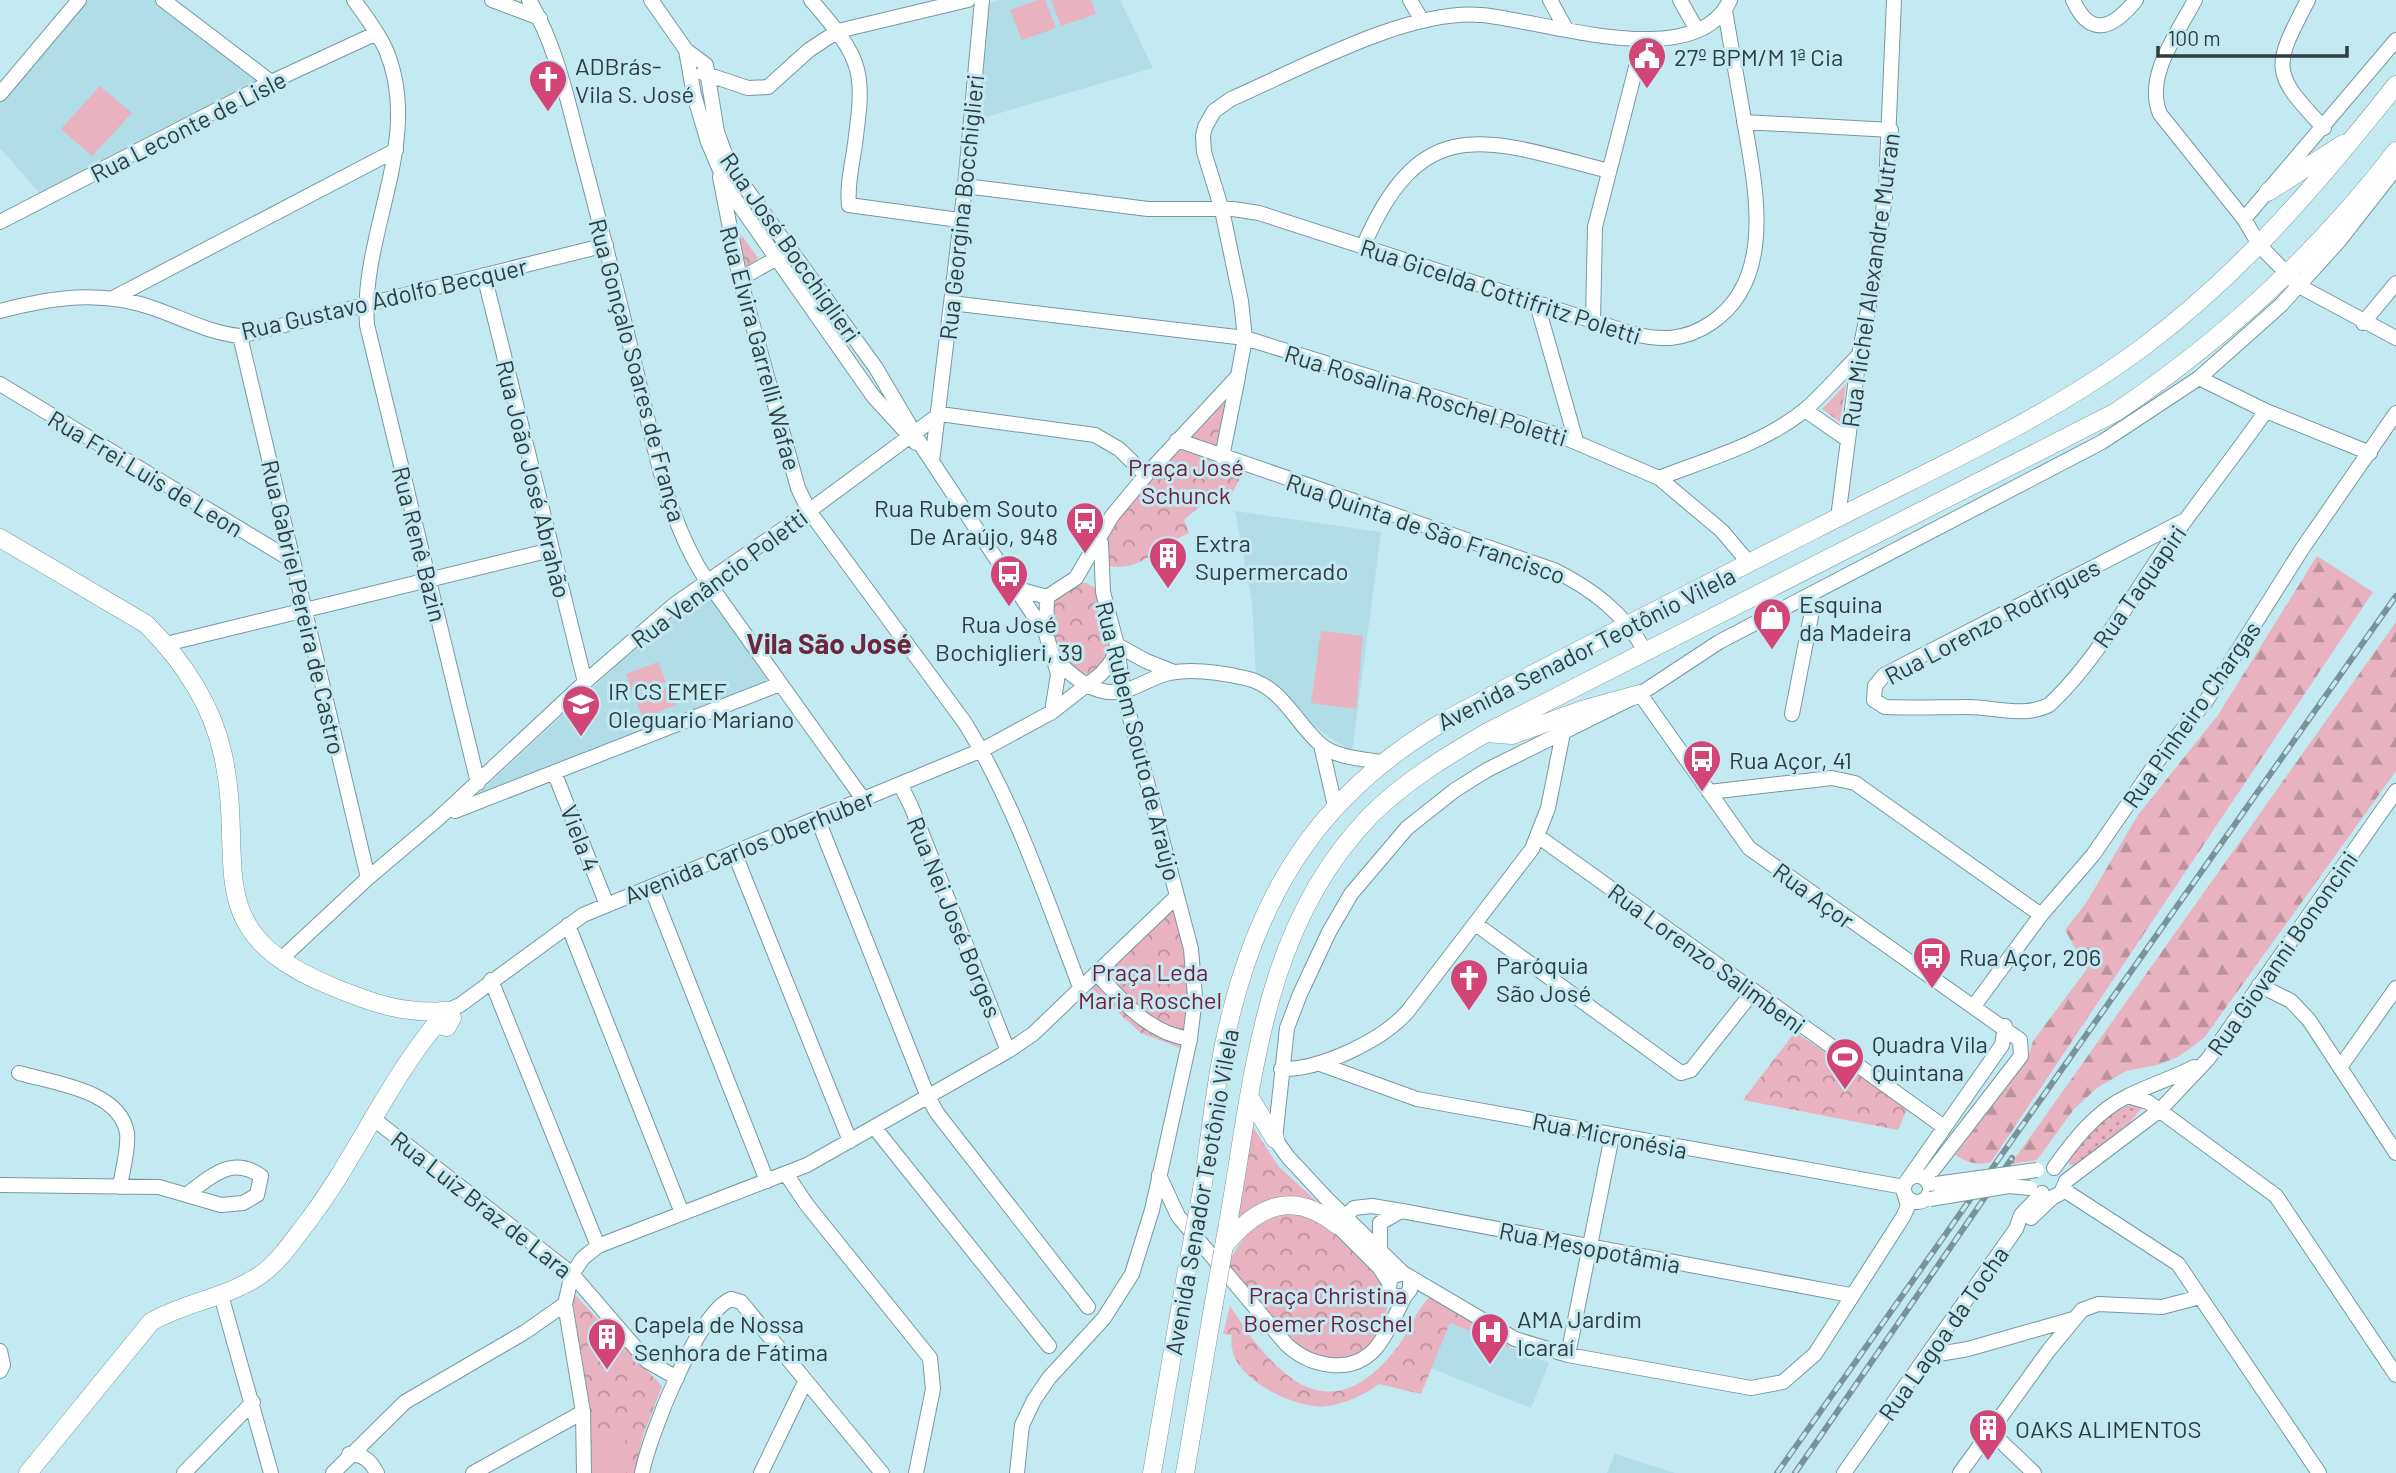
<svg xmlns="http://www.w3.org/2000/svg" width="2396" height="1473" font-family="Barlow,sans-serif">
	<defs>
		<pattern id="grass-dots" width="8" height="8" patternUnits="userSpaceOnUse" patternTransform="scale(1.75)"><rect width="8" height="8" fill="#e8b2c0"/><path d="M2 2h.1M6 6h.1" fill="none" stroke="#bc929d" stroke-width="1.8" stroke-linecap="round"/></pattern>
		<pattern id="forest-firs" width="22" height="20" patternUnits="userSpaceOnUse" patternTransform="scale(1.75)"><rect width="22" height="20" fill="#e8b2c0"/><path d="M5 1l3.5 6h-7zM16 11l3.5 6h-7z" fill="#bc929d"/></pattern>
		<pattern id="park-crowns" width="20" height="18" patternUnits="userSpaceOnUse" patternTransform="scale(1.75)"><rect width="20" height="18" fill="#e8b2c0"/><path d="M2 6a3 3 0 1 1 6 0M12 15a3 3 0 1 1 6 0" fill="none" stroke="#bc929d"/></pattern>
	</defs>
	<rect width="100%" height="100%" fill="#c4eaf1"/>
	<path fill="#b0dde6" d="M86,0H156L246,67L260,83L43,197L0,148V103Z
		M1000,0H1120L1153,68L973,121L985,4Z
		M1235,511L1381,532L1352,752L1312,725L1282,690L1256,675L1252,602Z
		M707,586L773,679L476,796L669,616Z
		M1449,1323L1549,1363L1531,1408L1431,1368Z
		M1615,1454L1675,1473H1607Z"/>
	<path fill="url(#grass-dots)" d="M2139,1103L2142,1108L2130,1122L2132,1124L2074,1166L2069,1164L2067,1159C2084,1135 2110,1108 2139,1103Z"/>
	<path fill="url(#forest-firs)" d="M2317,556L2373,592L1991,1162C1978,1166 1966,1162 1955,1155L2028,1059L2033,1041L2087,969L2065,930L2086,903L2138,815L2218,715Z
		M2396,622V771L2204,1038L2178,1057L2157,1065L2126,1071L2097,1088L2074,1109L2037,1160L2011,1164Z"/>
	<path fill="url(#park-crowns)" d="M737,229L758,258L749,269L743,268Z
		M1236,380L1227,457L1181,439Z
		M1846,384L1840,422L1822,409Z
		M1179,442L1245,468L1231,496L1199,507L1184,520L1189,533C1161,545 1135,577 1103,564L1106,531Z
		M1076,583H1087L1102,592L1116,643L1096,674C1076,678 1051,656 1048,635C1047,623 1050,608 1051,596Z
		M1174,905L1191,973L1183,1049L1141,1033L1088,985Z
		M1795,1032L1908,1107L1898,1130L1743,1100Z
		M1253,1127L1279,1167L1335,1218L1313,1206L1238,1219Z
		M1302,1213L1330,1227L1382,1278C1393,1305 1385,1325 1373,1350C1360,1356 1344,1368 1329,1370C1292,1377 1246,1294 1226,1267C1247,1230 1257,1214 1302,1213Z
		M574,1294L662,1386L642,1439L635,1473H587L572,1305Z
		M1432,1295L1503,1338L1510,1348L1450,1323L1421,1394L1379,1384C1364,1396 1334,1409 1314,1406C1282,1402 1224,1373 1232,1335L1223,1334L1230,1306C1275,1376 1330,1437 1399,1345C1410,1330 1417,1307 1432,1295Z"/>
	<path fill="#e8b2c0" d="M1038,0H1045L1056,28L1022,40L1010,10Z
		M1051,0H1091L1096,14L1061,26Z
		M100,86L132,113L92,156L61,129Z
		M1321,631L1363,636L1356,709L1311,703Z
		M658,662L666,682L633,694L626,674Z
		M668,687L676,705L643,718L635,699Z
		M597,1431H625L626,1473H597Z"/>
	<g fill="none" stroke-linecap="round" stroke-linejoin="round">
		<defs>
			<path id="minor" d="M163,0L271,82
				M354,0C365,16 378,32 386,50C424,140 360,233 367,325L478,783
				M492,0L540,18
				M529,0C554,41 566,93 578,140C598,215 617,290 635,366C653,438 665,518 707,581L863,799
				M651,0L686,50L706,65L717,132L729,165L876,368L923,448L1046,634L1058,674L1052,712
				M811,0C865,62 865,71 854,151C851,169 847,188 849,205L959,220
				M1410,0L1421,19
				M1550,0L1566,29
				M1680,0L1697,30
				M2073,0C2091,40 2114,27 2136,0
				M2195,0C2178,33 2144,76 2160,114L2244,219L2260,246L2299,286L2396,338
				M2308,0C2273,67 2270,72 2324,128
				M686,50L694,95L708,142L728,189L873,396L916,443
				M703,73L748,88L768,87L809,50L838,31L968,0
				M0,94L79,0
				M1744,122L1891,130
				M720,177L740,279L798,488L809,511L965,723C1015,804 1046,898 1080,987
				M965,186L1148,209H1233L1259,213L1630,333C1661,341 1684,341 1711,323C1777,279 1755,185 1744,120C1738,84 1731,47 1725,10
				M2244,219L2396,40
				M0,222L271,82L377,33
				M1363,247C1422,108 1488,140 1609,171
				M484,275L585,682
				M740,279L784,254
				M115,297L396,150
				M951,303L1245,338L1561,436L1659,478L1722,531L1749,563
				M1537,304L1576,441
				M0,311C53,297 101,290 153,308C182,318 209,333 240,336L606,245
				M1593,320L1595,227L1643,40
				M2363,323L2396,283
				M240,336L368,878
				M2199,378L2266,411L2370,453
				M0,384L293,561
				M1805,410L1848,440
				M1177,440L1554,570C1592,589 1624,613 1645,651
				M1222,457L1238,377
				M932,462L965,186L982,0
				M1659,478C1708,459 1765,443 1806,409C1824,393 1841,373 1859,355
				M1838,518L1859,355L1873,285L1886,189L1894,0
				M2185,520L1884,675L1875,686L1874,700L1885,707C1913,708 1940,707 1968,707C1995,707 2023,718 2049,705C2092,666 2131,598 2164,550C2197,503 2233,458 2266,411
				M1018,589L1047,597L1076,578L1112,516L1146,475L1238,376L1245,338L1241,301L1222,210L1204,152L1203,136L1205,127L1214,111L1231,99C1300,69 1407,9 1481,15C1543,20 1696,75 1730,0
				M1046,633L1047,597
				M166,644L551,550
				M1056,660C1074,678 1098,699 1126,690C1141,686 1154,676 1170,673C1193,668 1223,673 1245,678C1282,686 1294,721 1320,744C1336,758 1362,759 1382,762
				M1640,694L1749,848L2020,1040L2021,1056L1926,1179
				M1792,714L1812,611L1808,598
				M1321,745L1335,806
				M554,772L607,905
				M900,784L911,806L1008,1051
				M1709,792L1832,778L1855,783L2041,915
				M455,811L780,684
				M818,820L928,1097L937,1113L1088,1307
				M1539,837L1944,1127
				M734,852L850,1141
				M651,887L767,1181
				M568,925L682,1213
				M1477,925L1681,1073L1691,1070L1752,993
				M280,960L368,878L439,818L585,682L675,604L809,511L940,414L1095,435L1119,449L1146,475
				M1096,973C1124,1002 1148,1033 1190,1039
				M491,980L598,1246
				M2259,985L2291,1001L2309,1020L2396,1153
				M1974,1006L2041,915L2093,855L2161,756L2206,701L2302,549L2396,413
				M446,1011L460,1005L583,915L982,750L1052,712L1101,674L1112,661L1117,645L1146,661L1174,672
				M1320,1064L1417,1099L1904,1187
				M2341,1066L2396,988
				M1281,1069C1320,1070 1382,1041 1408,1011L1532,849L1548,808L1563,733
				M19,1073C53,1083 120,1090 127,1133C129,1149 122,1171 120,1187
				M2128,1096L2148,1102L2276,1196L2396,1375
				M375,1120L572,1274L647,1361L677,1378
				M874,1127L1049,1346
				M2054,1168C2074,1140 2096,1111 2128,1096C2150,1085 2173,1078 2194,1067
				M786,1174L807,1205L930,1358L933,1389L916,1473
				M1159,1175L1178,1216L1286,1344C1309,1366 1350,1376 1375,1349C1388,1334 1396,1313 1405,1296
				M1904 1189a13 13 0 1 1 26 0a13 13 0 1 1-26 0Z
				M1909,1178L2002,1045L2005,1026
				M2066,1181L2160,1110L2208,1059L2396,791
				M0,1185L159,1187L221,1205L243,1203L257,1195L261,1176C231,1155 211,1177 186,1195
				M2064,1190L2178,1264L2319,1473
				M2031,1218L2053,1197L2061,1193L2066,1181
				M1380,1249V1223L1401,1211
				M1403,1273L1327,1199L1288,1157L1275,1139L1287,1028L1300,994L1329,932L1351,894L1407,828L1455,790L1487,770L1640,694L1719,642L2102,442L2199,378L2281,305L2339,241L2396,168
				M1410,1279V1290L1405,1296H1394L1389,1291L1390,1277L1403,1273L1515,1339L1568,1355L1751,1388L1783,1382L1815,1354L1903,1217L1908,1206L1904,1193
				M1388,1281L1379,1267L1337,1225L1354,1208L1372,1206L1402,1211L1850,1295
				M221,1295L271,1473
				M0,1351L3,1365L0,1371
				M1568,1355L1612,1136
				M1927,1356L1968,1349L2073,1319
				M1991,1432L2034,1473
				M349,1454C364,1455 370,1460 377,1473
				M184,1473L253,1402
				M333,1473L405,1402L525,1332L565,1304
				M473,1473L583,1412
				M584,1473L583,1412L565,1304L572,1274L583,1258L598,1246L807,1165L1008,1051L1033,1034L1176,897
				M642,1473C649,1436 698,1312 731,1299L741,1302L882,1473
				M761,1473L805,1382
				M1017,1473L1022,1425L1034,1400L1049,1378L1104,1318L1132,1274L1152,1210L1190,1039L1195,997L1191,949L1123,691L1117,645L1103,592L1101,543
				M1844,1473L2016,1229L2021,1215L2042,1193
				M1960,1473L2049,1350L2082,1310L2098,1304L2162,1307L2200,1297"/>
			<path id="major" d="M2268,192L2343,144
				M0,538L146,624C182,660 212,704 223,755C247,865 195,931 333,987C372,1003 403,1014 446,1011L452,1018L447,1027L436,1024V1015L440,1011
				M1486,733L1512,735L1582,710L1640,694
				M1250,1098L1275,1139
				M1202,1190C1211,1133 1216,1074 1230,1018C1263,882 1327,789 1448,719C1582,647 1719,578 1855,509C1952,460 2056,412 2143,347C2242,273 2319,182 2396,85
				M1224,1246C1257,1206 1292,1189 1337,1225
				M1223,1251C1253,1098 1255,935 1370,816C1404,782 1445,757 1486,733L2116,412C2223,340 2318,253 2396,151
				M28,1473L151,1322C187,1301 229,1298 263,1273C280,1260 292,1242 305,1225C354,1162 385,1086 436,1024
				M1152,1473L1184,1286
				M1185,1473L1213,1308"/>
		</defs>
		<use href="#minor" stroke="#76999f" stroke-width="16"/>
		<use href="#major" stroke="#76999f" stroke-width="19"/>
		<use href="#minor" stroke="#fff" stroke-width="14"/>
		<use href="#major" stroke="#fff" stroke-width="18"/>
		<defs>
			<path id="rail" d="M1777,1473L2396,596
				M1795,1473L2012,1158"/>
		</defs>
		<use href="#rail" stroke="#799499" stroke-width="6"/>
		<use href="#rail" stroke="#c4eaf1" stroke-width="3.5" stroke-dasharray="10" stroke-linecap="butt"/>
		<defs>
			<path id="minor-bridge" d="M1936,1184L2037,1170
				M1930,1199L2009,1186L2030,1188"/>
			<path id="major-bridge" d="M1184,1286L1202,1190
				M1213,1308L1223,1251"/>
		</defs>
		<use href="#minor-bridge" stroke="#76999f" stroke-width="16" stroke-linecap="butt"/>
		<use href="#major-bridge" stroke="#76999f" stroke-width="19" stroke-linecap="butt"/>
		<use href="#minor-bridge" stroke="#fff" stroke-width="14"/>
		<use href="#major-bridge" stroke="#fff" stroke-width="18"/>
	</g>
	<defs>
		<symbol id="civic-pin" viewBox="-11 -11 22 30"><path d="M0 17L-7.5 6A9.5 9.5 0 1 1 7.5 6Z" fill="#d14577" stroke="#c4eaf1"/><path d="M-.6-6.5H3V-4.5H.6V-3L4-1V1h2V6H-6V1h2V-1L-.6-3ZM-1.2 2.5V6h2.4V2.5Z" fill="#fff"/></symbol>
		<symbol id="church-pin" viewBox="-11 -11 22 30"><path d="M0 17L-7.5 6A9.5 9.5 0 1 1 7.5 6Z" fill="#d14577" stroke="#c4eaf1"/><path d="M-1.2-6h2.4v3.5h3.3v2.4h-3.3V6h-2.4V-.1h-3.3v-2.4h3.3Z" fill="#fff"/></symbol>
		<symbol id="bus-pin" viewBox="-11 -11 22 30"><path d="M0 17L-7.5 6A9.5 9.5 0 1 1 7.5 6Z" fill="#d14577" stroke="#c4eaf1"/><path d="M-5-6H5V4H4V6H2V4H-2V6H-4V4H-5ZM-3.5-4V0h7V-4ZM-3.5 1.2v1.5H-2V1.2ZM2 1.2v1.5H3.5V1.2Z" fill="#fff"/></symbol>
		<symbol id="building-pin" viewBox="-11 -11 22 30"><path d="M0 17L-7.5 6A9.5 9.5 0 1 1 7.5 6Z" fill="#d14577" stroke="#c4eaf1"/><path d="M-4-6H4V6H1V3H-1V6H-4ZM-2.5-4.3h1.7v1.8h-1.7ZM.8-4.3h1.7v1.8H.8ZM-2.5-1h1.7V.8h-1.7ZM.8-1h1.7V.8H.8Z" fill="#fff"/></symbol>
		<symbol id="shop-pin" viewBox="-11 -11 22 30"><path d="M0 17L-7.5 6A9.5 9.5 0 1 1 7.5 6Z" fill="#d14577" stroke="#c4eaf1"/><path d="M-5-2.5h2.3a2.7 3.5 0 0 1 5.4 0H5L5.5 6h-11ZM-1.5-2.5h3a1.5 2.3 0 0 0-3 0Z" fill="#fff"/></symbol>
		<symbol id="school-pin" viewBox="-11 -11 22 30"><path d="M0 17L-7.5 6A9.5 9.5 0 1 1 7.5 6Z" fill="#d14577" stroke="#c4eaf1"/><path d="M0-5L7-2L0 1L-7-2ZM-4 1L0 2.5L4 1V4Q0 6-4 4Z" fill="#fff"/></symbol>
		<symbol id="stadium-pin" viewBox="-11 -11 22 30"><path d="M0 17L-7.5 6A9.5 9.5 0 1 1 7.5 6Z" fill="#d14577" stroke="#c4eaf1"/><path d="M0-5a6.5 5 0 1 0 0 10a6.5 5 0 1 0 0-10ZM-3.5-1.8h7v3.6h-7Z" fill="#fff"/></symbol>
		<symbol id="hospital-pin" viewBox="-11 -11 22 30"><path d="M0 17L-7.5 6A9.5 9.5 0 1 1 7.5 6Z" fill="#d14577" stroke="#c4eaf1"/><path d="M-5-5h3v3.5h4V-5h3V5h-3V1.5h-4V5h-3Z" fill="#fff"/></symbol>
	</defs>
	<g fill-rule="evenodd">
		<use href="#civic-pin" x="1625" y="34" width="44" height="60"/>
		<use href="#church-pin" x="526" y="57" width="44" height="60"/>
		<use href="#bus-pin" x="1063" y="499" width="44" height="60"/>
		<use href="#building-pin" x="1146" y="534" width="44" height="60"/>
		<use href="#bus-pin" x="987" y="552" width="44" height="60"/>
		<use href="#shop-pin" x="1750" y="595" width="44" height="60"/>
		<use href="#school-pin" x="559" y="682" width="44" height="60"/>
		<use href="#bus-pin" x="1680" y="737" width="44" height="60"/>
		<use href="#bus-pin" x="1910" y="934" width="44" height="60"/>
		<use href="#church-pin" x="1447" y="956" width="44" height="60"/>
		<use href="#stadium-pin" x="1823" y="1035" width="44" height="60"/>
		<use href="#hospital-pin" x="1468" y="1310" width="44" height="60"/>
		<use href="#building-pin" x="585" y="1315" width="44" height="60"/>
		<use href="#building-pin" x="1966" y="1406" width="44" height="60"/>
	</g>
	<g text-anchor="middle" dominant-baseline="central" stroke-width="6" stroke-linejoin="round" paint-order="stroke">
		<g font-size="24" fill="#2e3d40" stroke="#c4eaf1" text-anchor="start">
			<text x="1674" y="56">27º BPM/M 1ª Cia</text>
			<text x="575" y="65">ADBrás-<tspan x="575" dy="28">Vila S. José</tspan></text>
			<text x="1058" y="507" text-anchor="end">Rua Rubem Souto<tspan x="1058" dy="28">De Araújo, 948</tspan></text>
			<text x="1195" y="542">Extra<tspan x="1195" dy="28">Supermercado</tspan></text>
			<text x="1799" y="603">Esquina<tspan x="1799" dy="28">da Madeira</tspan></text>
			<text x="1009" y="623" text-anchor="middle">Rua José<tspan x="1009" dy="28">Bochiglieri, 39</tspan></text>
			<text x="608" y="690">IR CS EMEF<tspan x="608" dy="28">Oleguario Mariano</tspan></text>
			<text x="1729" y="759">Rua Açor, 41</text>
			<text x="1959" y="956">Rua Açor, 206</text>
			<text x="1496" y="964">Paróquia<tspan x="1496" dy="28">São José</tspan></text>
			<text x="1872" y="1043">Quadra Vila<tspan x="1872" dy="28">Quintana</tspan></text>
			<text x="1517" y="1318">AMA Jardim<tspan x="1517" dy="28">Icaraí</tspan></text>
			<text x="634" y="1323">Capela de Nossa<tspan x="634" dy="28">Senhora de Fátima</tspan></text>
			<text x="2015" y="1428">OAKS ALIMENTOS</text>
		</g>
		<g font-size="24" fill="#2e3d40" stroke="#c4eaf1">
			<text transform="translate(188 126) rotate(-27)">Rua Leconte de Lisle</text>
			<text transform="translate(961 207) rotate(-84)">Rua Georgina Bocchiglieri</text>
			<text transform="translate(791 247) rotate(55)">Rua José Bocchiglieri</text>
			<text transform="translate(1870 280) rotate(-82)">Rua Michel Alexandre Mutran</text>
			<text transform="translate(1501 291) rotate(18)">Rua Gicelda Cottifritz Poletti</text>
			<text transform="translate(384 298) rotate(-13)">Rua Gustavo Adolfo Becquer</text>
			<text transform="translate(761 348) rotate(75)">Rua Elvira Garrelli Wafae</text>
			<text transform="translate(638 370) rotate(75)">Rua Gonçalo Soares de França</text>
			<text transform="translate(1426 395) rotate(17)">Rua Rosalina Roschel Poletti</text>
			<text transform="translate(146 473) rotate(31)">Rua Frei Luis de Leon</text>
			<text transform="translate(534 479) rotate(76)">Rua João José Abrahão</text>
			<text transform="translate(1426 528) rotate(19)">Rua Quinta de São Francisco</text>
			<text transform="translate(420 544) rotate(76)">Rua Renê Bazin</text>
			<text transform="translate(719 578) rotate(-37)">Rua Venâncio Poletti</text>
			<text transform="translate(2139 586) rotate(-55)">Rua Taquapiri</text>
			<text transform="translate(304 607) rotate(77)">Rua Gabriel Pereira de Castro</text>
			<text transform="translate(1992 621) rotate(-28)">Rua Lorenzo Rodrigues</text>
			<text transform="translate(1586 648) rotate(-27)">Avenida Senador Teotônio Vilela</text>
			<text transform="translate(2191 714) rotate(-55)">Rua Pinheiro Chargas</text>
			<text transform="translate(1139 741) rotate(76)">Rua Rubem Souto de Araújo</text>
			<text transform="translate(581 838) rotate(69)">Viela 4</text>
			<text transform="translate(749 846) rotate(-22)">Avenida Carlos Oberhuber</text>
			<text transform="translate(1814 895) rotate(36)">Rua Açor</text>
			<text transform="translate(955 917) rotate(68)">Rua Nei José Borges</text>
			<text transform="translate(2282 953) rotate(-55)">Rua Giovanni Bononcini</text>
			<text transform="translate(1707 958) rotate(36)">Rua Lorenzo Salimbeni</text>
			<text transform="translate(1610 1135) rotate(11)">Rua Micronésia</text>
			<text transform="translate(1201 1192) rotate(-80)">Avenida Senador Teotônio Vilela</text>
			<text transform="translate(482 1204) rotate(38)">Rua Luiz Braz de Lara</text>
			<text transform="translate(1590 1247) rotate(11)">Rua Mesopotâmia</text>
			<text transform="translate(1943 1333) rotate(-55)">Rua Lagoa da Tocha</text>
		</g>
		<g font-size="24" fill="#70203d" stroke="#c4eaf1">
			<text x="1186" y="466">Praça José<tspan x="1186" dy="28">Schunck</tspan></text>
			<text x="1150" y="971">Praça Leda<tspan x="1150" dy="28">Maria Roschel</tspan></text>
			<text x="1328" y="1294">Praça Christina<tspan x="1328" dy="28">Boemer Roschel</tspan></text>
		</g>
		<g font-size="28" font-weight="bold" fill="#6c273e" stroke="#c4eaf1">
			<text x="829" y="643">Vila São José</text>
		</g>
	</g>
	<path d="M2158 46v10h189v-10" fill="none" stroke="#2e3d40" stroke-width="3.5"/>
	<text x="2168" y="46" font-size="21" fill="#2e3d40" stroke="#c4eaf1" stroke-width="5" paint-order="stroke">100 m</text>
</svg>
